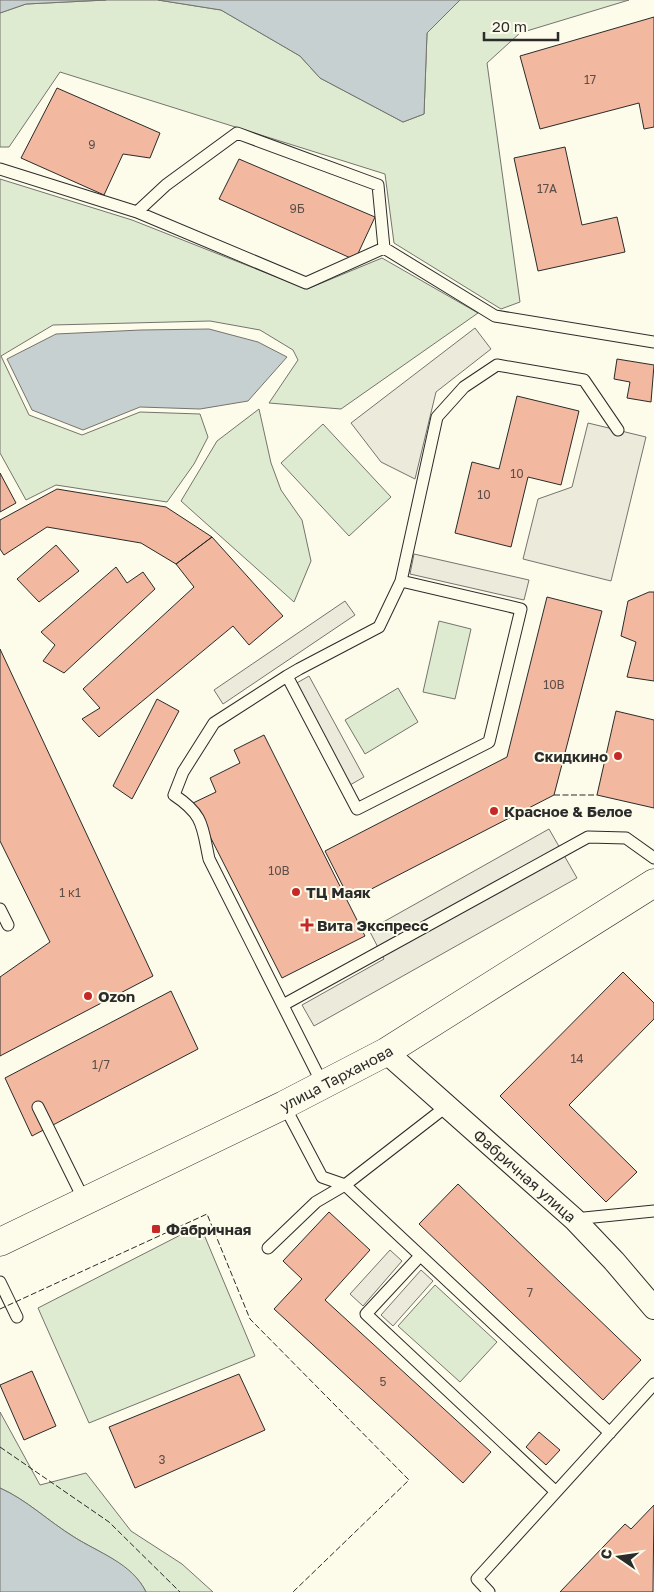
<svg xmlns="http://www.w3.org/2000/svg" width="654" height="1592" font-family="'Golos Text',sans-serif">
	<rect width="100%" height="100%" fill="#fdfbea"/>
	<path fill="#deebd1" stroke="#74746e" d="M106,0H158L221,10L300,56L320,78L403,122L424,114L427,33L460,0H629L520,33L487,63L520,302L501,309L394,243L385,174L60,72L9,147H0V13L26,4Z
		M0,179L132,220L307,289L382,258L478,313L341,409L269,403L298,360L293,350L260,330L210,321L53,325L1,356L29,415L82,435L140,412L200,414L208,437L194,464L167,502L56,485L26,500L0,453Z
		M259,409L271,463L281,490L302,520L311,561L294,602L181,501L217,441Z
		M323,424L391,497L349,536L281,463Z
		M439,621L471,629L455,699L423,692Z
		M398,688L418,722L365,754L345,720Z
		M200,1225L255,1356L89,1423L38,1308Z
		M435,1285L497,1342L460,1382L398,1326Z
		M0,1412L40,1485L86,1473L131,1531L182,1564L213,1592H146C133,1565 98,1552 74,1537C48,1521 27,1500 0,1488Z"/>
	<path fill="#eceadb" stroke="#74746e" d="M475,328L491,349L436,392L415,479L381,462L351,423Z
		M588,423L646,437L611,581L523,559L538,499L572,487Z
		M414,554L529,580L524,600L410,574Z
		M345,601L355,615L223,704L214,690Z
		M309,676L364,777L350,785L295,684Z
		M549,829L577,878L314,1026L302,1005L384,959L369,930Z
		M390,1250L402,1261L363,1306L350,1294Z
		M421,1270L433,1281L393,1326L381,1315Z"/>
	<path fill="#c7d0d0" stroke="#74746e" d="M0,0H106L26,4L0,13Z
		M158,0H460L427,33L424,114L403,122L320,78L300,56L221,10Z
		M209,329L258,342L287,357L248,401L200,409L140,407L83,430L32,410L7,359L56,334L141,330Z
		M0,1488C27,1500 48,1521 74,1537C99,1553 132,1563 146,1592H0Z"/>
	<path fill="#f2b8a0" stroke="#2b2b2b" d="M654,17V127L644,129L639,103L540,129L520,56Z
		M57,88L160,133L150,158L123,154L104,195L21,158Z
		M565,147L582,225L617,217L625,252L538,271L514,158Z
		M239,159L375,217L355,260L219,199Z
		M617,359L654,365L651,402L627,398L630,382L614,379Z
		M517,396L579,411L561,485L528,477L511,547L455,533L472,462L499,469Z
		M0,473L16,503L0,512Z
		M57,489L166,507L212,537L176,564L141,543L47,527L4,555L0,549V520Z
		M212,537L283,616L249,645L233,626L99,737L82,719L100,708L83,689L194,587L176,564Z
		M56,545L79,571L39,602L17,579Z
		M116,567L127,583L143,572L155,589L64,673L43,661L55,645L41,632Z
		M649,592H654V681L627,677L636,642L621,636L628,601Z
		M547,597L602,611L554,795L350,900L325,851L507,757Z
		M0,649L153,976L0,1056V977L50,942L0,841Z
		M157,699L179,711L132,799L113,786Z
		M616,711L654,720V808L597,795Z
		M264,735L365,936L282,978L193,803L216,792L210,778L240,763L234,750Z
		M623,972L654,1003V1019L569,1105L637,1172L606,1202L500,1096Z
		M171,991L198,1049L32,1136L5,1078Z
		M458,1184L641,1360L603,1400L419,1224Z
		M329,1212L370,1250L325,1300L491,1452L463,1483L274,1309L302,1279L283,1261Z
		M32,1371L56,1426L24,1440L0,1385Z
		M239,1374L265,1430L135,1488L109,1427Z
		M539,1432L560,1450L546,1465L526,1447Z
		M654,1505L653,1592H560L625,1524L631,1529Z"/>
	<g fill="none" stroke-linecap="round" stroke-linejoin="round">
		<defs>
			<path id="service" d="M0,169L137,212L306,283L384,248L495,316L654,342
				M137,212L166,185L237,133L378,185L384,248
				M401,581L437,417L464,387L497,365L584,380L618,430
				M287,676L357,809L489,742L521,609L401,581L379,627L299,669L287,676L214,723L183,772L174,795C204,815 202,826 209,859L323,1085
				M0,909L8,925
				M283,1005L588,837L626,838L654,858
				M284,1105L322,1177L345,1185
				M447,1106L345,1185L610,1433
				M38,1107L84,1200
				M574,1219L654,1211
				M268,1248L316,1202L345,1185
				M420,1256L366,1314L556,1492
				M0,1282L17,1317
				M489,1592L477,1579L654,1384"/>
			<g id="minor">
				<path id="s1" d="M386,1052L574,1219L614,1261L654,1308"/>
			</g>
			<g id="secondary">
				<path id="s2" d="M0,1242L284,1105L386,1052L654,883"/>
			</g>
		</defs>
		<use href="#service" stroke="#2b2b2b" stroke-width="13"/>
		<use href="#minor" stroke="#2b2b2b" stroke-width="24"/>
		<use href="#secondary" stroke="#2b2b2b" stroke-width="29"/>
		<use href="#service" stroke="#fdfbea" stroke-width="11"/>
		<use href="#minor" stroke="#fdfbea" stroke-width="22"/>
		<use href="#secondary" stroke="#fdfbea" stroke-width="28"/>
		<path stroke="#2b2b2b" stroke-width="1" stroke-dasharray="6 2.5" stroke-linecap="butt" d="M554,795H597
			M0,1309L207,1214L250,1319L409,1480L293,1592
			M0,1447L109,1522L180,1592"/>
	</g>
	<g fill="#c62828" stroke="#fdfbea" stroke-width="2">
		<circle cx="618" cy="756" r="5"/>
		<circle cx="494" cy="811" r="5"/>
		<circle cx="296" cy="892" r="5"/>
		<path d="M304.5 917.5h5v5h5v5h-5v5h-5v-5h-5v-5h5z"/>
		<circle cx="88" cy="996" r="5"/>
		<rect x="151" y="1224" width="10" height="10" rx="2.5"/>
	</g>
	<g text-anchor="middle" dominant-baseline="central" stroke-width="4" stroke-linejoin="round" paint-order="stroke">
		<g font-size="12" fill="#5d4e48">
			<text x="590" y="79">17</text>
			<text x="92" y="144">9</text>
			<text x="547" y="188">17А</text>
			<text x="297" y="208">9Б</text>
			<text x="517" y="473">10</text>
			<text x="484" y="494">10</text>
			<text x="554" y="684">10В</text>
			<text x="279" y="870">10В</text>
			<text x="70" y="892">1 к1</text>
			<text x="577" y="1058">14</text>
			<text x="101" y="1064">1/7</text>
			<text x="530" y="1292">7</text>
			<text x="383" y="1381">5</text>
			<text x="162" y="1459">3</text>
		</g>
		<g font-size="15" font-weight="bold" fill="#2b2b2b" stroke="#fdfbea" text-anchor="start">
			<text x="608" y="756" text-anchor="end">Скидкино</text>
			<text x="504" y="811">Красное &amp; Белое</text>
			<text x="306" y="892">ТЦ Маяк</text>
			<text x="317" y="925">Вита Экспресс</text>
			<text x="98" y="996">Ozon</text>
			<text x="166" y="1229">Фабричная</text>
		</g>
		<g font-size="15" fill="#2b2b2b" stroke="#fdfbea">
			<text stroke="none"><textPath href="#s2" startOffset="374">улица Тарханова</textPath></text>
			<text stroke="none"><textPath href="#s1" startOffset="186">Фабричная улица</textPath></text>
		</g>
	</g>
	<g transform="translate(619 1557) rotate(283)" stroke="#fdfbea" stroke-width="4" paint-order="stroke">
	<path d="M0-4L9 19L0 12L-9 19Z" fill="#2b2b2b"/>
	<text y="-8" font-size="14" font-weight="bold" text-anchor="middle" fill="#2b2b2b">С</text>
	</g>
	<path d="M484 32v8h74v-8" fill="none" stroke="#2b2b2b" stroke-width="2.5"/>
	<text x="492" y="32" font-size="15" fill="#2b2b2b" stroke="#fdfbea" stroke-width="4" paint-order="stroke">20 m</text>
</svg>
